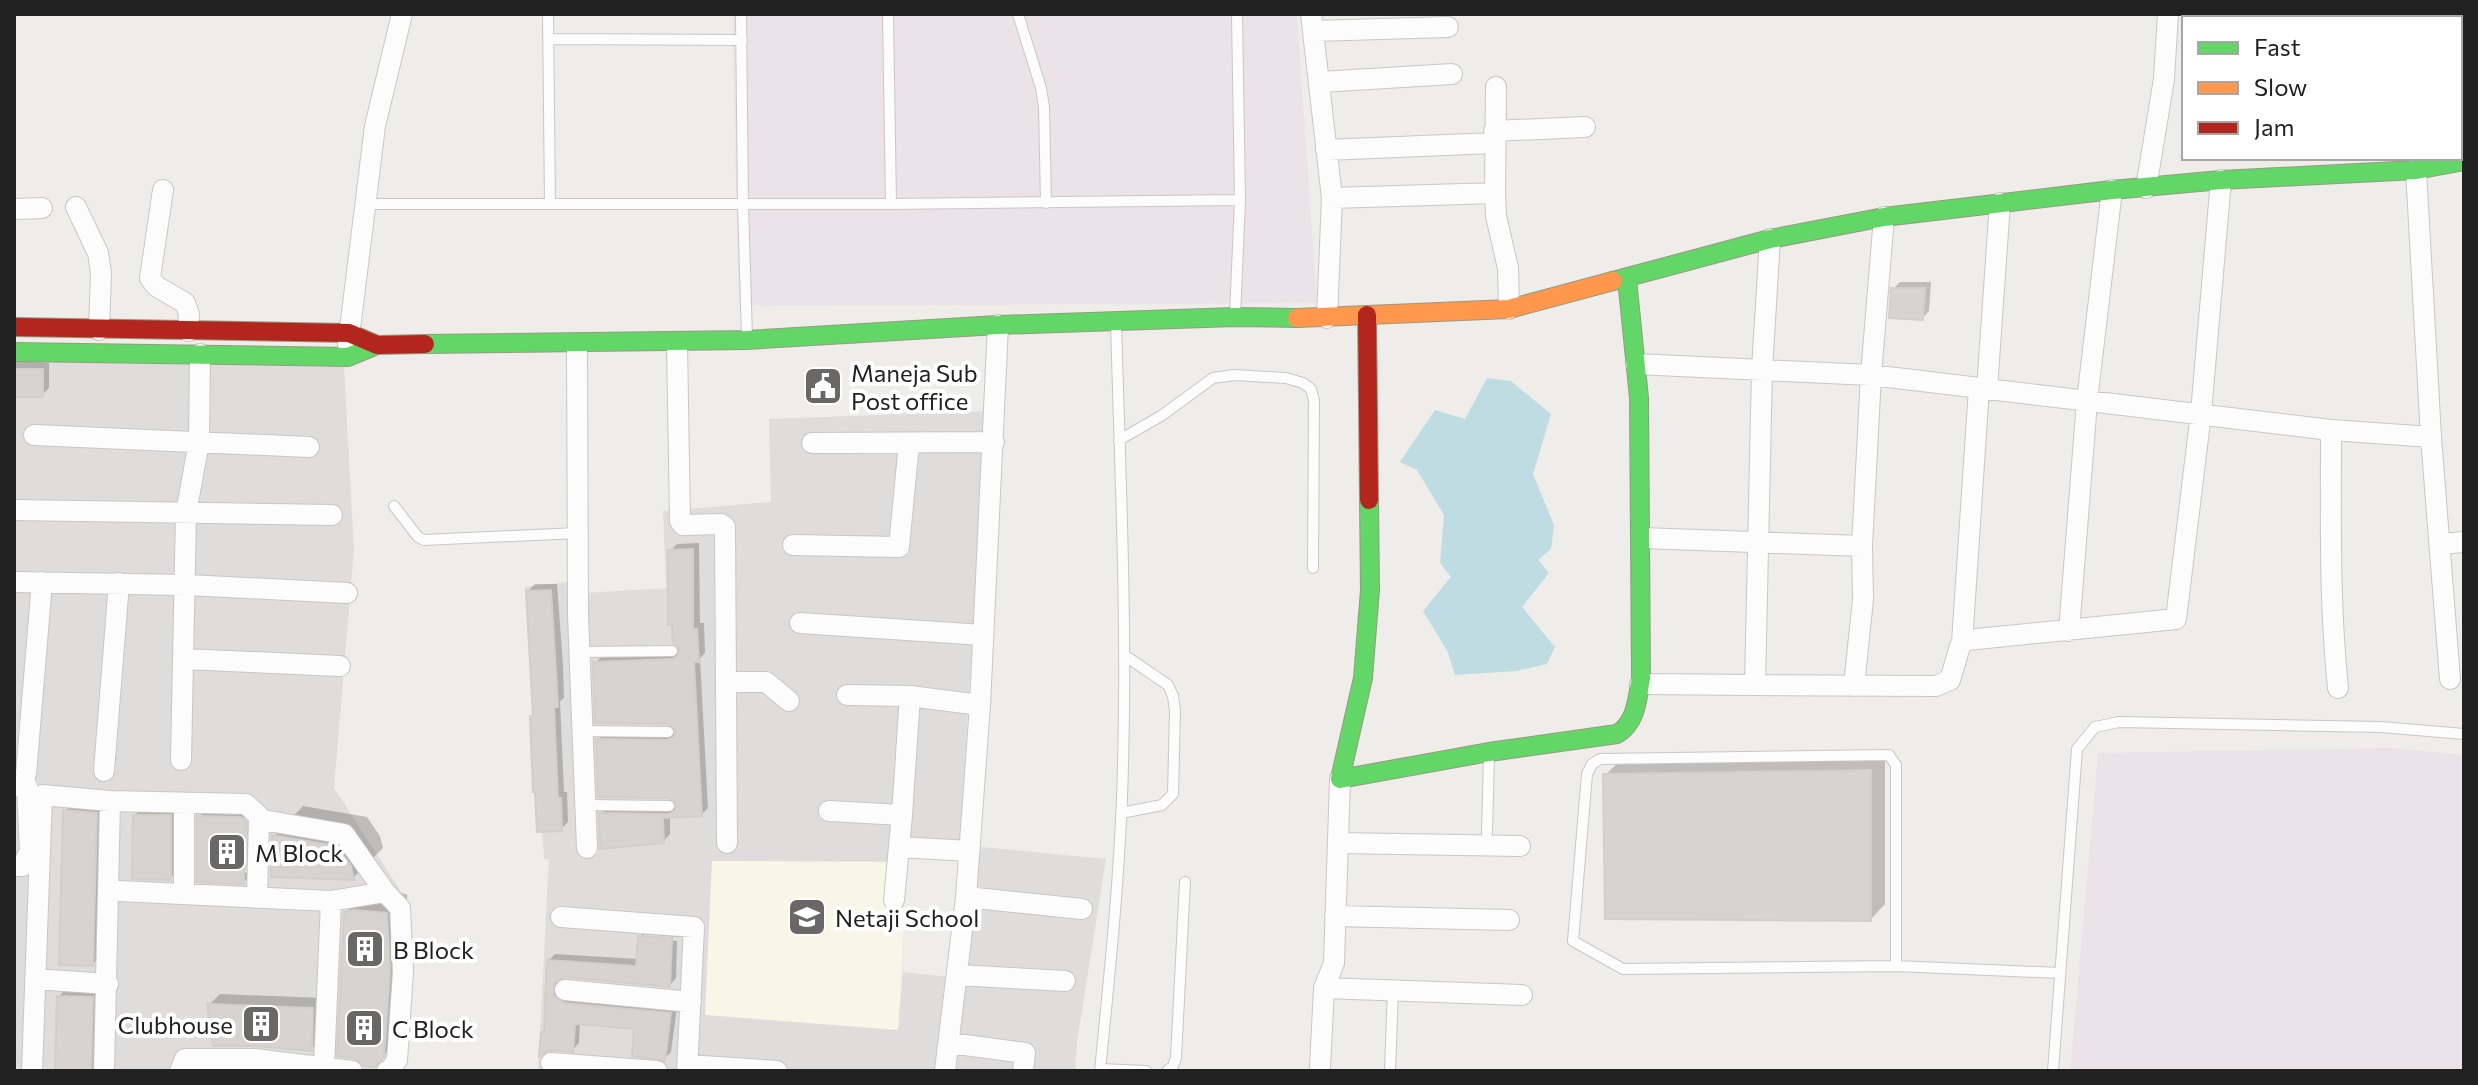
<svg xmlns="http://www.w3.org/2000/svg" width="2478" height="1085" font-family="Commissioner,sans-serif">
	<rect width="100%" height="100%" fill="#efedea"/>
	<path fill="#dedddb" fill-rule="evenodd" d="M14,362L344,367L354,550L334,788L407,901L393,1071H14Z
		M986,411L960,845L1106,859L1077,1042L1075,1071H538L549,859H544L525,587L582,580L584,593L666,588L663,511L771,502L769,419ZM895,838L960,846L950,977L903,972L898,1030L712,861L893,862Z"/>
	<path fill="#ece3e9" d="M732,14H1297L1317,303L739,306Z
		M2390,748L2464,755V1071H2070L2098,753Z"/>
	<path fill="#f8f6e6" d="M712,861L907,862L898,1030L705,1015Z"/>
	<path fill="#bedce2" d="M1487,378L1511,381L1551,414L1533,474L1554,525L1551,549L1538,560L1549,573L1522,607L1555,647L1547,664L1516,671L1455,675L1448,652L1423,611L1451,577L1440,563L1444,515L1417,470L1400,462L1435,410L1465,419Z"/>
	<path fill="#0003" fill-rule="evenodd" d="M1900,282H1931L1929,311L1923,318L1893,289Z
		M14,360L49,363V388L42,395H14Z
		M699,543L700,623H704L705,653L700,658L708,808L702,814L670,816V834L664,841L601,814L608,807L678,808V802L598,740L605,733L677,734L678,731L595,663L602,656L681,653L670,551L677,544Z
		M535,584H557L563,665L564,698L560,701L564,792H567L568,822L561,829L532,717L535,713L528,591Z
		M1885,757V904L1871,919L1605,775L1620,761Z
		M76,800L107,803L103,953L93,964L65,811Z
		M146,805H181V868L170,878L135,815Z
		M210,806L252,807L254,871L244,882L199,817ZM244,812H248L247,873H243Z
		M303,806L367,817L380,836L383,848L353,878L274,836Z
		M376,891L407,894L409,950L395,1044L374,1065L346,913L366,892Z
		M647,930L678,932L677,937L644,934V938L677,941L676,978L670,985L566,975L559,978L558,982L563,994L677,1007L671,1052L664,1059L636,1027L580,1023L579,1043L572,1050L543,1032L546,1030L549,960L555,954L638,959L640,937Z
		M69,986L103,987L108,1071H55L59,996Z
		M220,994L323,998L322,1038L311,1049L209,1005Z
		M209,1059L258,1071H197Z"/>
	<path fill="#d6d3d1" stroke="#d2cfcb" stroke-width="2" d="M1891,288H1925L1923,320L1889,318Z
		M14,369H43V397H14Z
		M693,549V629H697L699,662H694L702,816L663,818L664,843L600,849L599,813L669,814L675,811L677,805L669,798L598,797L596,739L668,740L674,737L676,731L668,724L595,723L593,662L672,659L678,656L679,648L673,643L672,625H668V550Z
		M551,590L556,673L558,707H554L558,798H561L562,831L537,832L535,792H533L530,716H533L526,591Z
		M1871,770V921L1605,919L1603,774Z
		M63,810L97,813L93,966L59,965Z
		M133,815H171V880L132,879Z
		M197,816L241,817L246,822L244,884L197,882Z
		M272,835L336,846L351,866L354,880L271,877Z
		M355,910L387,913L390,972L384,1056L375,1067L364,1066L354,1058L337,1056L344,912Z
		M638,936L672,938L670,987L565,977L555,982L553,995L564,1003L671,1013L665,1061L632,1056L634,1029L578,1024L575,1025L573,1052L551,1050L539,1056L541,1032H544L547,960L636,966Z
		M57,996L93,997L91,1071H55Z
		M207,1004L313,1008L312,1051L254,1046H213Z"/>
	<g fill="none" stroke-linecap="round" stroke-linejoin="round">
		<defs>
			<path id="lane" d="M548,14L550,204
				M741,14L743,204L747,338
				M888,14L891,204L1240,200
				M1018,14L1041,88L1044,107L1046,203
				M549,39L742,40
				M365,204H891
				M1235,316L1240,200L1237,14
				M1119,440L1161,416L1213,378L1234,375L1286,378L1303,383L1311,389L1314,400L1313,568
				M394,506L418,537L424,540L578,533
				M580,652L672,651
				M583,731L668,732
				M587,805L669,806
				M1121,813L1162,805L1173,794L1175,711L1173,696L1168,685L1124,655
				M1487,833L1489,754
				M1896,966V765L1889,755L1600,759L1592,764L1587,774L1573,941L1623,969L1896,966L2060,973
				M1101,1069L1146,1071
				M1100,1071C1110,969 1121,866 1123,763C1127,616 1120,469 1116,322
				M1167,1071L1173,1066L1176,1058L1185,882
				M1390,1071L1393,990
				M2053,1071L2077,749L2095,727L2119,722L2381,727L2464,734"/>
			<path id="street" d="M1311,14L1332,198L1327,318
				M2444,14L2445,18
				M1314,31L1448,27
				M1320,82L1452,74
				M1496,87L1495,193L1496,216L1508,268L1509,309
				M2460,99L2464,128
				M1494,131L1585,127
				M1326,150L1493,143
				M2146,188L2164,79L2168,14
				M163,190L150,278L156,286L185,303L189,314L188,331
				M1332,198L1495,193
				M76,207L98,253L101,273L99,330
				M14,209L42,208
				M677,342L680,521L683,525L721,524L725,527L727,843
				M577,344L578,614L587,848
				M348,345L375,126L402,14
				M1636,364L1871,375L2331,430L2431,437L2416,170
				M1987,389L2000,203
				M2331,430C2331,516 2329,602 2338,688
				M34,435L309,447
				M2431,437L2450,679
				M812,443L994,442
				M14,510L332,515
				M1642,538L1862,546L1871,375L1884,217
				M2440,544L2464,542
				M793,545L899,547L909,443
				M14,582L187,585L347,593
				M800,623L983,635
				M2069,631L2087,401L2112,190
				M1962,643L1979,388
				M185,659L340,666
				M726,682H766L789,701
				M1640,684L1755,685L1762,369L1770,239
				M1755,685L1936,686L1950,680L1960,646L1967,640L2176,619L2201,413L2221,180
				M1854,686L1863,599L1862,546
				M847,695L910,696L980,705
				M181,760L186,513L199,442L200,354
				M104,771L119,583
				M26,774L42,582
				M14,786H27L30,851L22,866H14
				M829,811L902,815L910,696
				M1338,843L1520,846
				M899,847L969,851
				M119,891L331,901
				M184,894V803
				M966,897L1082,909
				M257,898L259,817
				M894,900L902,815
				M1335,916L1509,920
				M561,917L694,927L687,1071
				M957,975L1065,981
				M35,979L108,984
				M1324,988L1522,995
				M565,990L691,1002
				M950,1043L1025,1053L1023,1071
				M551,1063L657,1071
				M688,1065L777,1071
				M324,1067L331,901L385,892
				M1320,1067L1324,988L1334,963L1340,779
				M32,1071L42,795L110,801L246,804L263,820L344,834L385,892L400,908L403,972L397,1060L391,1069L387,1071
				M104,1071L110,801
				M180,1071L185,1059H254
				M260,1071V1067L254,1059L352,1071
				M945,1071L966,897L980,705L998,325"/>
			<path id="fast" d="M1613,281L1770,239L1884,217L2112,190L2221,180L2416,170L2464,161
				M425,344L747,340L998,325L1235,317L1297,318
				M14,352L348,357L377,345
				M1369,500L1370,590L1363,678L1340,779L1489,752L1617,734C1637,722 1637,699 1641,678L1639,398L1627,279"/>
			<path id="slow" d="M1297,318L1509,309L1613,281"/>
			<path id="jam" d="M1367,315L1369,500
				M14,327L349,333L377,345L425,344"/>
		</defs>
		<use href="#lane" stroke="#c8c7c6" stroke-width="12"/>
		<use href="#street" stroke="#c8c7c6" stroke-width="22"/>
		<use href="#fast" stroke="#999982" stroke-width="20"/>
		<use href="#slow" stroke="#999982" stroke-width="20"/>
		<use href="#jam" stroke="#999982" stroke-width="20"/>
		<use href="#lane" stroke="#fdfcfc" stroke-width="10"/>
		<use href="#street" stroke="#fdfcfc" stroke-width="20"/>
		<use href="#fast" stroke="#63d668" stroke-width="18"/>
		<use href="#slow" stroke="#ff974d" stroke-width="18"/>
		<use href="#jam" stroke="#b3261e" stroke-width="18"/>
	</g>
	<defs>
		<symbol id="civic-square" viewBox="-11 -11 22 22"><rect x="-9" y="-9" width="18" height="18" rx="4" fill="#696867" stroke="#fff"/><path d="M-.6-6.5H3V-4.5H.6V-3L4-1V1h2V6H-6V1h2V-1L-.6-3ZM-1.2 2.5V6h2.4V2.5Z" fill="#fff"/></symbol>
		<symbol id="building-square" viewBox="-11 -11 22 22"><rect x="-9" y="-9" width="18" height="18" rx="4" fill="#696867" stroke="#fff"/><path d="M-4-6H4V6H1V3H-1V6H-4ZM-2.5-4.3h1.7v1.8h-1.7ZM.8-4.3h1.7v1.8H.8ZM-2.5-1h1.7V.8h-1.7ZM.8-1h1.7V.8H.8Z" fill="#fff"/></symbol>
		<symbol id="school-square" viewBox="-11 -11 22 22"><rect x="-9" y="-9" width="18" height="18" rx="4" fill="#696867" stroke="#fff"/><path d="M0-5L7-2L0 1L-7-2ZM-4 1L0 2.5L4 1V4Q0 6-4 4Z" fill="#fff"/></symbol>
	</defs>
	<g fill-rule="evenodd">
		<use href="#civic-square" x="801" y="364" width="44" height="44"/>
		<use href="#building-square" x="205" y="830" width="44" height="44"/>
		<use href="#school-square" x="785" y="895" width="44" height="44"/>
		<use href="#building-square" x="343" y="927" width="44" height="44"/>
		<use href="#building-square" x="239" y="1002" width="44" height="44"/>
		<use href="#building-square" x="342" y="1006" width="44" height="44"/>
	</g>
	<g text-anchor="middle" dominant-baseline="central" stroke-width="8" stroke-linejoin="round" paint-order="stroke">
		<g font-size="24" fill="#212121" stroke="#fff" text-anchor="start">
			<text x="851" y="372">Maneja Sub<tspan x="851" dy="28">Post office</tspan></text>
			<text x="255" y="852">M Block</text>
			<text x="835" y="917">Netaji School</text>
			<text x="393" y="949">B Block</text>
			<text x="233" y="1024" text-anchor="end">Clubhouse</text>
			<text x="392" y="1028">C Block</text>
		</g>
	</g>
	<rect width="2478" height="1085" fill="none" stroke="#212121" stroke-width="32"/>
	<rect x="2182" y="16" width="280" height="144" fill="#ffffff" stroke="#a6a6a6" stroke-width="2"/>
	<rect x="2198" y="42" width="40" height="12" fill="#63d668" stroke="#a6a6a6" stroke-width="2"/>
	<text x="2254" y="56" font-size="24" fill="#212121">Fast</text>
	<rect x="2198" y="82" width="40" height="12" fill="#ff974d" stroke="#a6a6a6" stroke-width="2"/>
	<text x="2254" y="96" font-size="24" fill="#212121">Slow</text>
	<rect x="2198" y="122" width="40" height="12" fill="#b3261e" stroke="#a6a6a6" stroke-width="2"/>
	<text x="2254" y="136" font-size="24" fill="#212121">Jam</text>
</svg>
